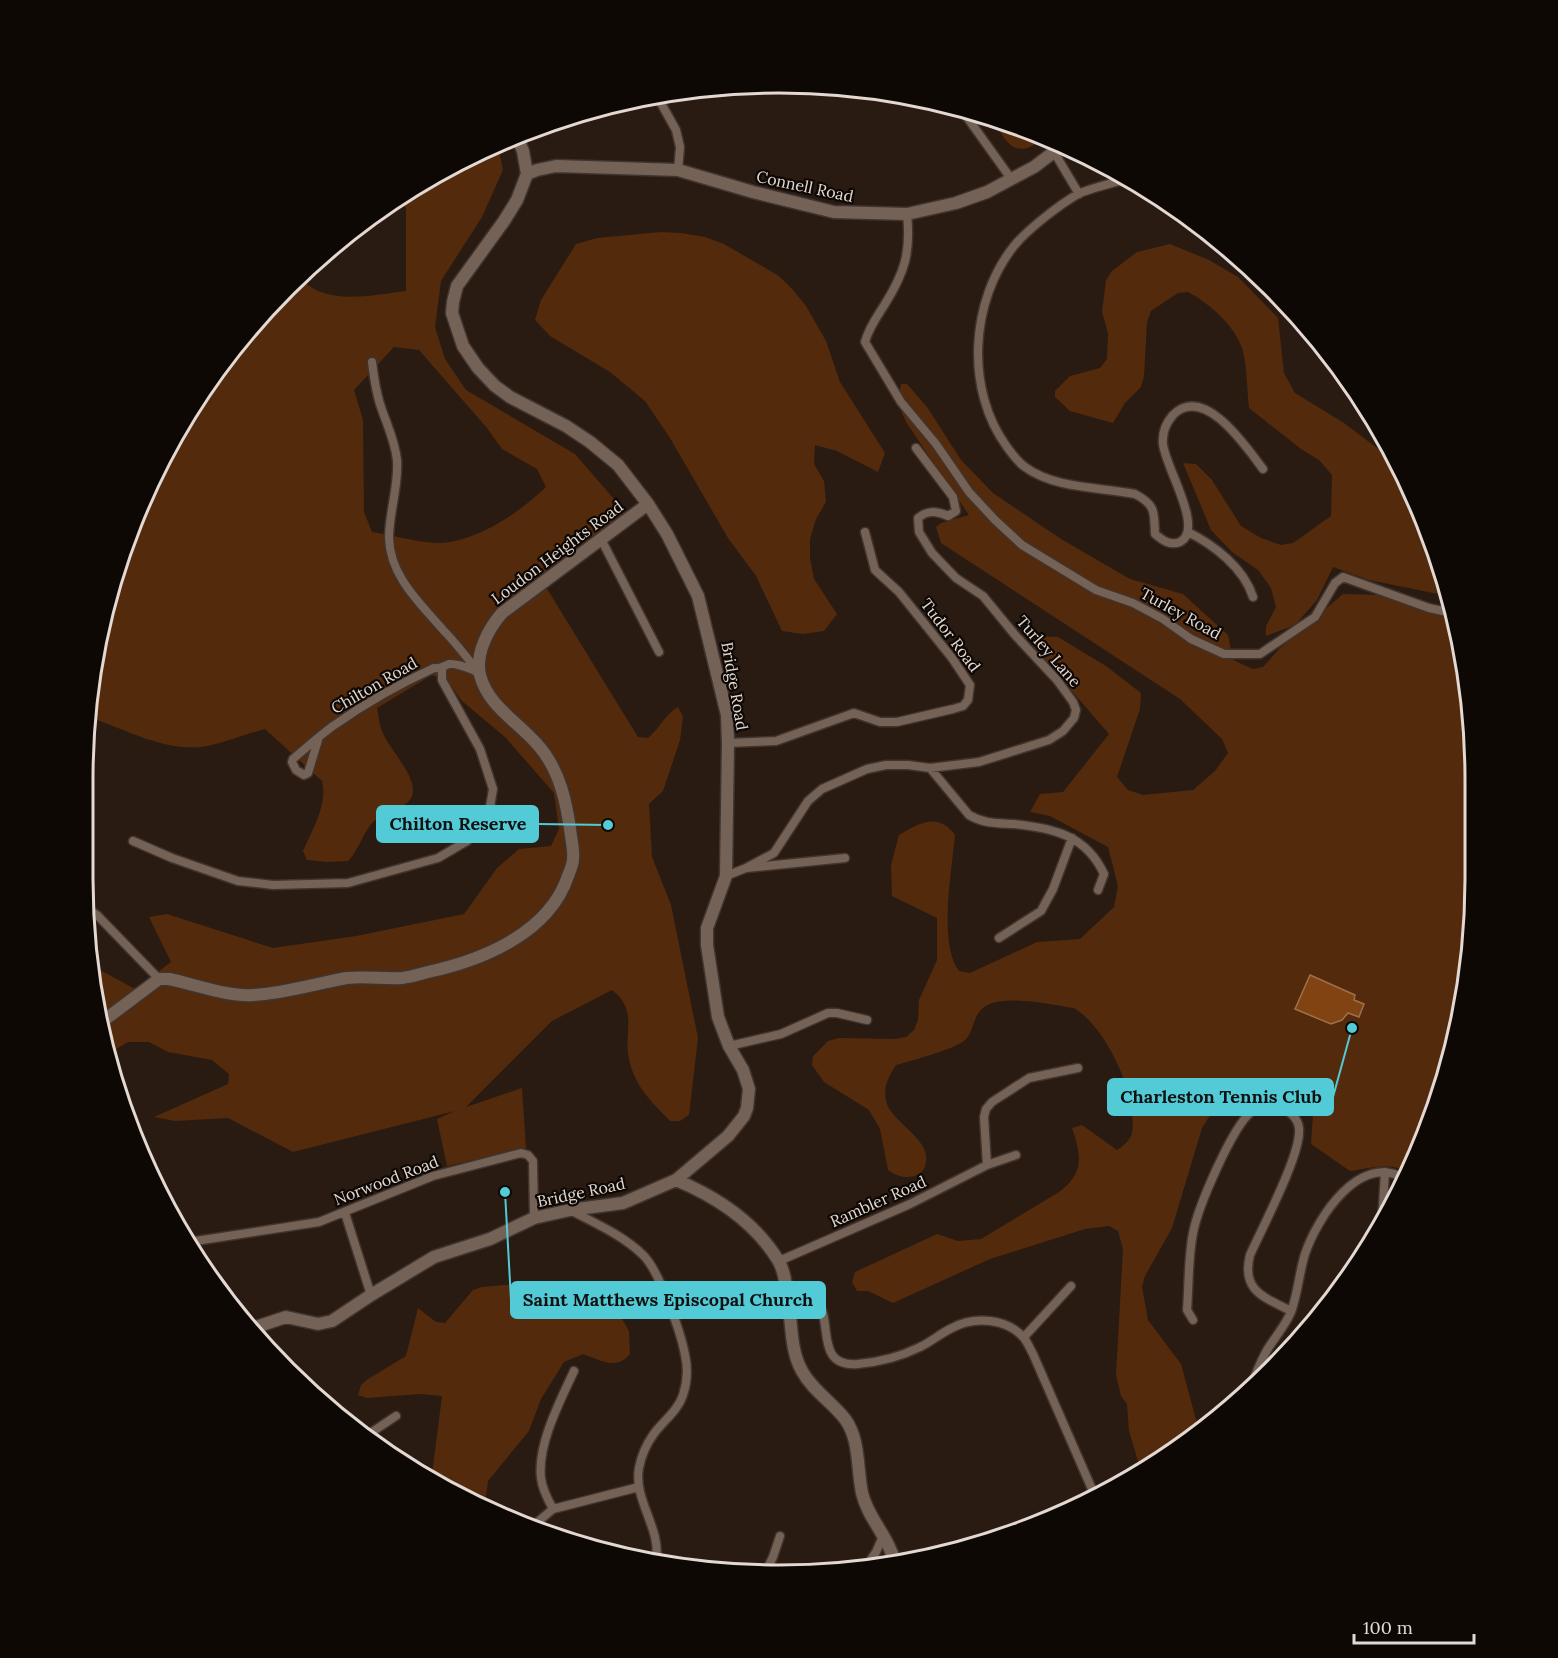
<svg xmlns="http://www.w3.org/2000/svg" width="1558" height="1658" font-family="Lora,serif">
	<rect width="100%" height="100%" fill="#2a1b12"/>
	<path fill="#532a0b" fill-rule="evenodd" d="M991,118L1045,138C1013,161 1009,144 991,118Z
		M498,146L503,170L482,217L441,281L435,327L445,359L466,390L575,454L627,514L541,579L638,737L648,738C661,727 664,715 678,707L683,717L680,740L663,791L649,804L652,857L671,905L698,1038L689,1115L680,1121H670C651,1101 635,1087 629,1059C623,1031 639,1012 612,990L552,1021L466,1107L522,1088L526,1148L447,1166L437,1119L455,1111L293,1152L228,1118L175,1121L154,1117L228,1084L229,1074L212,1060L168,1052L149,1042H128L109,1053L96,1015L91,965L135,989L171,962L149,917L167,914L273,948L356,936L464,914L497,868L519,849L551,846L559,829L554,793L505,737L462,701L447,680L432,675L377,708C379,716 379,724 382,731C388,749 425,783 409,801C399,812 383,811 373,822C362,834 359,850 348,861L327,862L307,860L303,851C312,830 328,804 322,781L265,729C246,734 227,742 207,746C166,754 125,728 87,717L106,598L154,471L226,355L299,277C326,307 371,295 406,291V208L398,199L430,176ZM394,347L419,350L487,428L502,449L537,469L546,487C519,513 475,543 436,543C415,542 392,535 372,532L364,512L363,420L354,390Z
		M661,232L681,233L705,237L724,244L779,276L793,290L806,306L826,341L840,382L885,453L878,472L837,451L815,445L814,464L824,481L826,502L816,519L810,539V558L814,579L837,614L824,631L803,634L782,631L756,576L728,538L670,438L645,401L610,372L550,336L535,320L541,300L576,244L597,238Z
		M1170,244L1209,260L1238,277L1278,318L1284,373L1295,393L1344,423L1385,454L1399,469L1438,555L1448,596L1369,580L1333,567L1317,600L1295,625L1266,636V626L1276,607L1271,588L1258,570L1232,552L1211,530L1183,463L1196,464L1212,480L1241,526L1261,538L1281,545L1293,543L1331,516L1332,475L1319,460L1301,449L1249,408C1247,390 1247,364 1242,348C1234,325 1209,303 1188,292L1178,293L1151,311L1147,322L1144,376L1141,387L1125,403L1113,423L1070,411L1055,397V391L1070,376L1100,368L1107,359L1108,333L1102,312L1106,280L1112,271L1137,252Z
		M901,384H907L927,407L961,460L993,493L1061,539L1130,579L1183,594L1228,635L1233,660L1253,669L1263,667L1279,649L1343,594L1385,595L1453,617L1469,688L1475,879L1462,1015L1423,1145L1408,1173C1392,1161 1368,1169 1350,1171L1311,1144L1313,1114L1293,1093L1276,1082L1230,1092L1214,1109L1202,1128L1172,1228L1145,1276L1142,1287L1148,1320L1181,1364L1199,1431L1166,1458L1141,1471L1129,1431L1127,1404L1121,1396L1116,1375L1123,1249L1118,1231L1109,1226L1085,1229L990,1259L893,1303L868,1291H857L852,1282L855,1272L937,1234L958,1241L981,1239L1059,1192C1085,1173 1081,1155 1072,1128L1082,1125L1117,1150C1123,1146 1130,1141 1132,1133C1138,1095 1106,1027 1074,1008C1052,1005 995,991 980,1011C973,1019 973,1033 965,1040C956,1049 910,1061 896,1065C888,1078 882,1088 887,1104C893,1121 923,1136 926,1155C929,1180 903,1182 888,1170L880,1129L869,1110L824,1082L812,1065L813,1056L828,1041L839,1038L895,1039L906,1037L914,1030L918,1020L919,1000L937,960V918L892,896L891,865L899,835C919,823 938,812 955,835C952,869 938,944 959,971L970,973L1037,942L1080,939L1114,907L1118,886L1108,847L1050,816L1030,812L1040,794L1063,792L1109,734L1033,646L1031,641L1034,636L1058,637L1106,666L1141,693L1140,709L1117,777L1128,790L1143,795L1193,790L1215,771L1228,753L1222,739L1180,699L941,543L936,527L941,523L969,515L906,422L898,404Z
		M546,1281L583,1283L593,1287L618,1312L629,1331L630,1354C616,1371 601,1360 583,1354L564,1362L541,1399L529,1431L488,1481L485,1504L431,1482L442,1396L420,1394L367,1398L358,1395L361,1385L368,1379L406,1356L418,1308L436,1322L445,1323L473,1290L482,1287Z"/>
	<path fill="#814312" stroke="#9e704c" stroke-width="1.5" d="M1310,975L1355,995L1354,1000L1364,1004L1359,1017L1348,1013L1342,1020L1331,1024L1295,1009Z"/>
	<g fill="none" stroke-linecap="round" stroke-linejoin="round">
		<defs>
			<path id="street" d="M657,96L676,130L680,147L678,170
				M959,106L1012,180
				M1054,152L1079,194
				M1126,179C1111,184 1093,187 1078,194C1059,205 1028,229 1014,246C970,301 965,390 1007,447C1012,454 1018,462 1025,467C1055,489 1100,487 1135,494C1156,505 1154,512 1155,534C1162,540 1170,546 1180,542C1205,529 1165,467 1163,444C1162,433 1165,424 1173,415C1204,383 1247,448 1263,469
				M907,214C911,252 905,272 885,304C877,317 869,327 865,342L901,402L936,444L969,492L995,520L1022,545L1096,590L1133,603L1163,619L1191,639L1224,654H1260L1315,617L1335,583L1343,577L1429,608L1452,613
				M372,362C374,378 376,393 381,407C387,425 395,441 397,460C399,486 389,512 389,538C390,577 421,604 444,631C457,644 468,659 479,673
				M1188,532C1214,545 1244,568 1253,597
				M601,539L659,652
				M319,737L308,773L304,775L296,770L292,762L293,759C306,748 319,736 333,726C364,704 399,684 434,668C442,669 443,666 449,664C458,663 468,668 475,671
				M728,743L776,741L854,713L880,722H897L953,709L963,706L968,700L970,685L952,658L899,592L875,570L865,532
				M930,768L969,815C984,824 997,823 1014,824C1053,828 1086,835 1104,874L1098,890
				M133,841L172,858L238,881L273,885L348,883L438,858L467,841L481,826L490,807L493,789L480,749L442,680V669
				M746,868L774,853L808,801L822,789L867,769L886,765H908L930,768L979,762L1049,740L1063,731L1074,718L1076,710L1073,702L1057,680L1015,635L983,596L956,578L932,553L919,532L918,518C928,510 936,511 948,516L956,511L953,497L916,448
				M726,876L746,868L845,858
				M85,907L97,915L159,979
				M999,938L1041,911L1053,889L1072,838
				M729,1046L781,1034L828,1013H837L867,1020
				M987,1165L984,1117L986,1109L992,1102L1029,1078L1078,1068
				M570,1210C594,1223 623,1235 643,1255C659,1270 681,1333 685,1355C688,1368 687,1383 683,1395C678,1411 662,1422 653,1435C646,1445 641,1457 639,1468C633,1500 662,1529 656,1561
				M345,1213L371,1295
				M1382,1221L1385,1172
				M189,1242L319,1222L433,1176L521,1153L528,1155L533,1161L534,1218
				M779,1261L910,1204L987,1165L1016,1155
				M789,1300C852,1284 800,1369 858,1364C879,1362 902,1356 920,1347C931,1342 941,1333 952,1328C974,1316 1007,1318 1024,1338C1028,1343 1030,1349 1033,1354L1095,1496
				M1193,1320L1187,1310C1189,1285 1188,1258 1193,1233C1198,1207 1232,1127 1252,1111C1259,1106 1270,1104 1278,1106C1288,1109 1298,1118 1299,1128C1302,1153 1262,1228 1250,1255C1241,1291 1264,1297 1291,1311
				M1024,1337L1071,1286
				M1251,1388C1255,1375 1260,1363 1267,1350C1275,1337 1285,1326 1291,1312C1298,1293 1299,1273 1305,1254C1317,1218 1360,1151 1405,1179
				M366,1436L396,1416
				M553,1509C548,1500 542,1489 541,1478C537,1445 560,1401 574,1371
				M534,1525L553,1509L639,1487
				M864,1570L876,1552L884,1534
				M765,1573L773,1557L780,1536"/>
			<path id="secondary" d="M527,174L537,170L556,166L678,170L753,192L834,212L907,214L956,203L987,192L1034,167L1063,145
				M99,1024L159,979H169C194,984 228,997 253,995C282,994 318,983 347,978C365,976 384,979 402,978C411,977 420,974 428,972C483,960 549,933 568,876C570,871 573,864 573,859C574,852 572,843 571,836C567,804 560,769 537,744C517,721 488,706 480,675C475,653 489,628 502,613L648,504
				M676,1180C717,1197 754,1221 778,1260C785,1271 786,1287 788,1300C792,1323 790,1350 802,1371C812,1390 832,1402 845,1419C860,1439 857,1469 862,1493C868,1519 889,1537 895,1563
				M253,1332L259,1326L286,1317L318,1324L332,1321L371,1295L434,1257L490,1239L534,1218L570,1210L623,1203L676,1180L728,1136L744,1116L747,1108L749,1089L743,1070L729,1046L718,1017L707,945V928L726,876L728,743L727,715L698,596L667,534L648,504L618,465L590,442L566,426L510,397L495,386L478,368L463,346L452,313L453,302L457,286L504,221L517,200L527,174L523,151L517,137"/>
		</defs>
		<use href="#street" stroke="#40342f" stroke-width="11"/>
		<use href="#secondary" stroke="#40342f" stroke-width="15"/>
		<use href="#street" stroke="#746257" stroke-width="8"/>
		<use href="#secondary" stroke="#746257" stroke-width="12"/>
	</g>
	<g text-anchor="middle" dominant-baseline="central" stroke-width="4.5" stroke-linejoin="round" paint-order="stroke">
		<g font-size="16" fill="#e3d8d2" stroke="#0e0805">
			<text transform="translate(805 186) rotate(12)">Connell Road</text>
			<text transform="translate(557 552) rotate(-37)">Loudon Heights Road</text>
			<text transform="translate(1181 613) rotate(29)">Turley Road</text>
			<text transform="translate(951 635) rotate(53)">Tudor Road</text>
			<text transform="translate(1049 651) rotate(49)">Turley Lane</text>
			<text transform="translate(374 685) rotate(-30)">Chilton Road</text>
			<text transform="translate(735 686) rotate(80)">Bridge Road</text>
			<text transform="translate(386 1180) rotate(-21)">Norwood Road</text>
			<text transform="translate(581 1192) rotate(-12)">Bridge Road</text>
			<text transform="translate(878 1201) rotate(-24)">Rambler Road</text>
		</g>
	</g>
	<path d="M0 0H1558V1658H0ZM779 93H779A686 686 0 0 1 1465 779V879A686 686 0 0 1 779 1565H779A686 686 0 0 1 93 879V779A686 686 0 0 1 779 93Z" fill="#0e0805" fill-rule="evenodd"/>
	<path fill="none" stroke="#e3d8d2" stroke-width="3" d="M779 93H779A686 686 0 0 1 1465 779V879A686 686 0 0 1 779 1565H779A686 686 0 0 1 93 879V779A686 686 0 0 1 779 93Z"/>
	<path fill="none" stroke="#52cbd7" stroke-width="2" d="M608 825L538 824M1352 1028L1333 1097M505 1192L511 1300"/>
	<g fill="#52cbd7" stroke="#0e0805" stroke-width="2">
		<circle cx="608" cy="825" r="6"/>
		<circle cx="1352" cy="1028" r="6"/>
		<circle cx="505" cy="1192" r="6"/>
	</g>
	<g fill="#52cbd7" stroke="#52cbd7" stroke-width="2">
		<rect x="377" y="806" width="161" height="36" rx="6"/>
		<rect x="1108" y="1079" width="225" height="36" rx="6"/>
		<rect x="511" y="1282" width="314" height="36" rx="6"/>
	</g>
	<g font-size="18" text-anchor="middle" font-weight="bold" fill="#111">
		<text x="458" y="830">Chilton Reserve</text>
		<text x="1221" y="1103">Charleston Tennis Club</text>
		<text x="668" y="1306">Saint Matthews Episcopal Church</text>
	</g>
	<path d="M1354 1634v9h120v-9" fill="none" stroke="#e3d8d2" stroke-width="3"/>
	<text x="1363" y="1634" font-size="18" fill="#e3d8d2" stroke="#0e0805" stroke-width="4.5" paint-order="stroke">100 m</text>
</svg>
